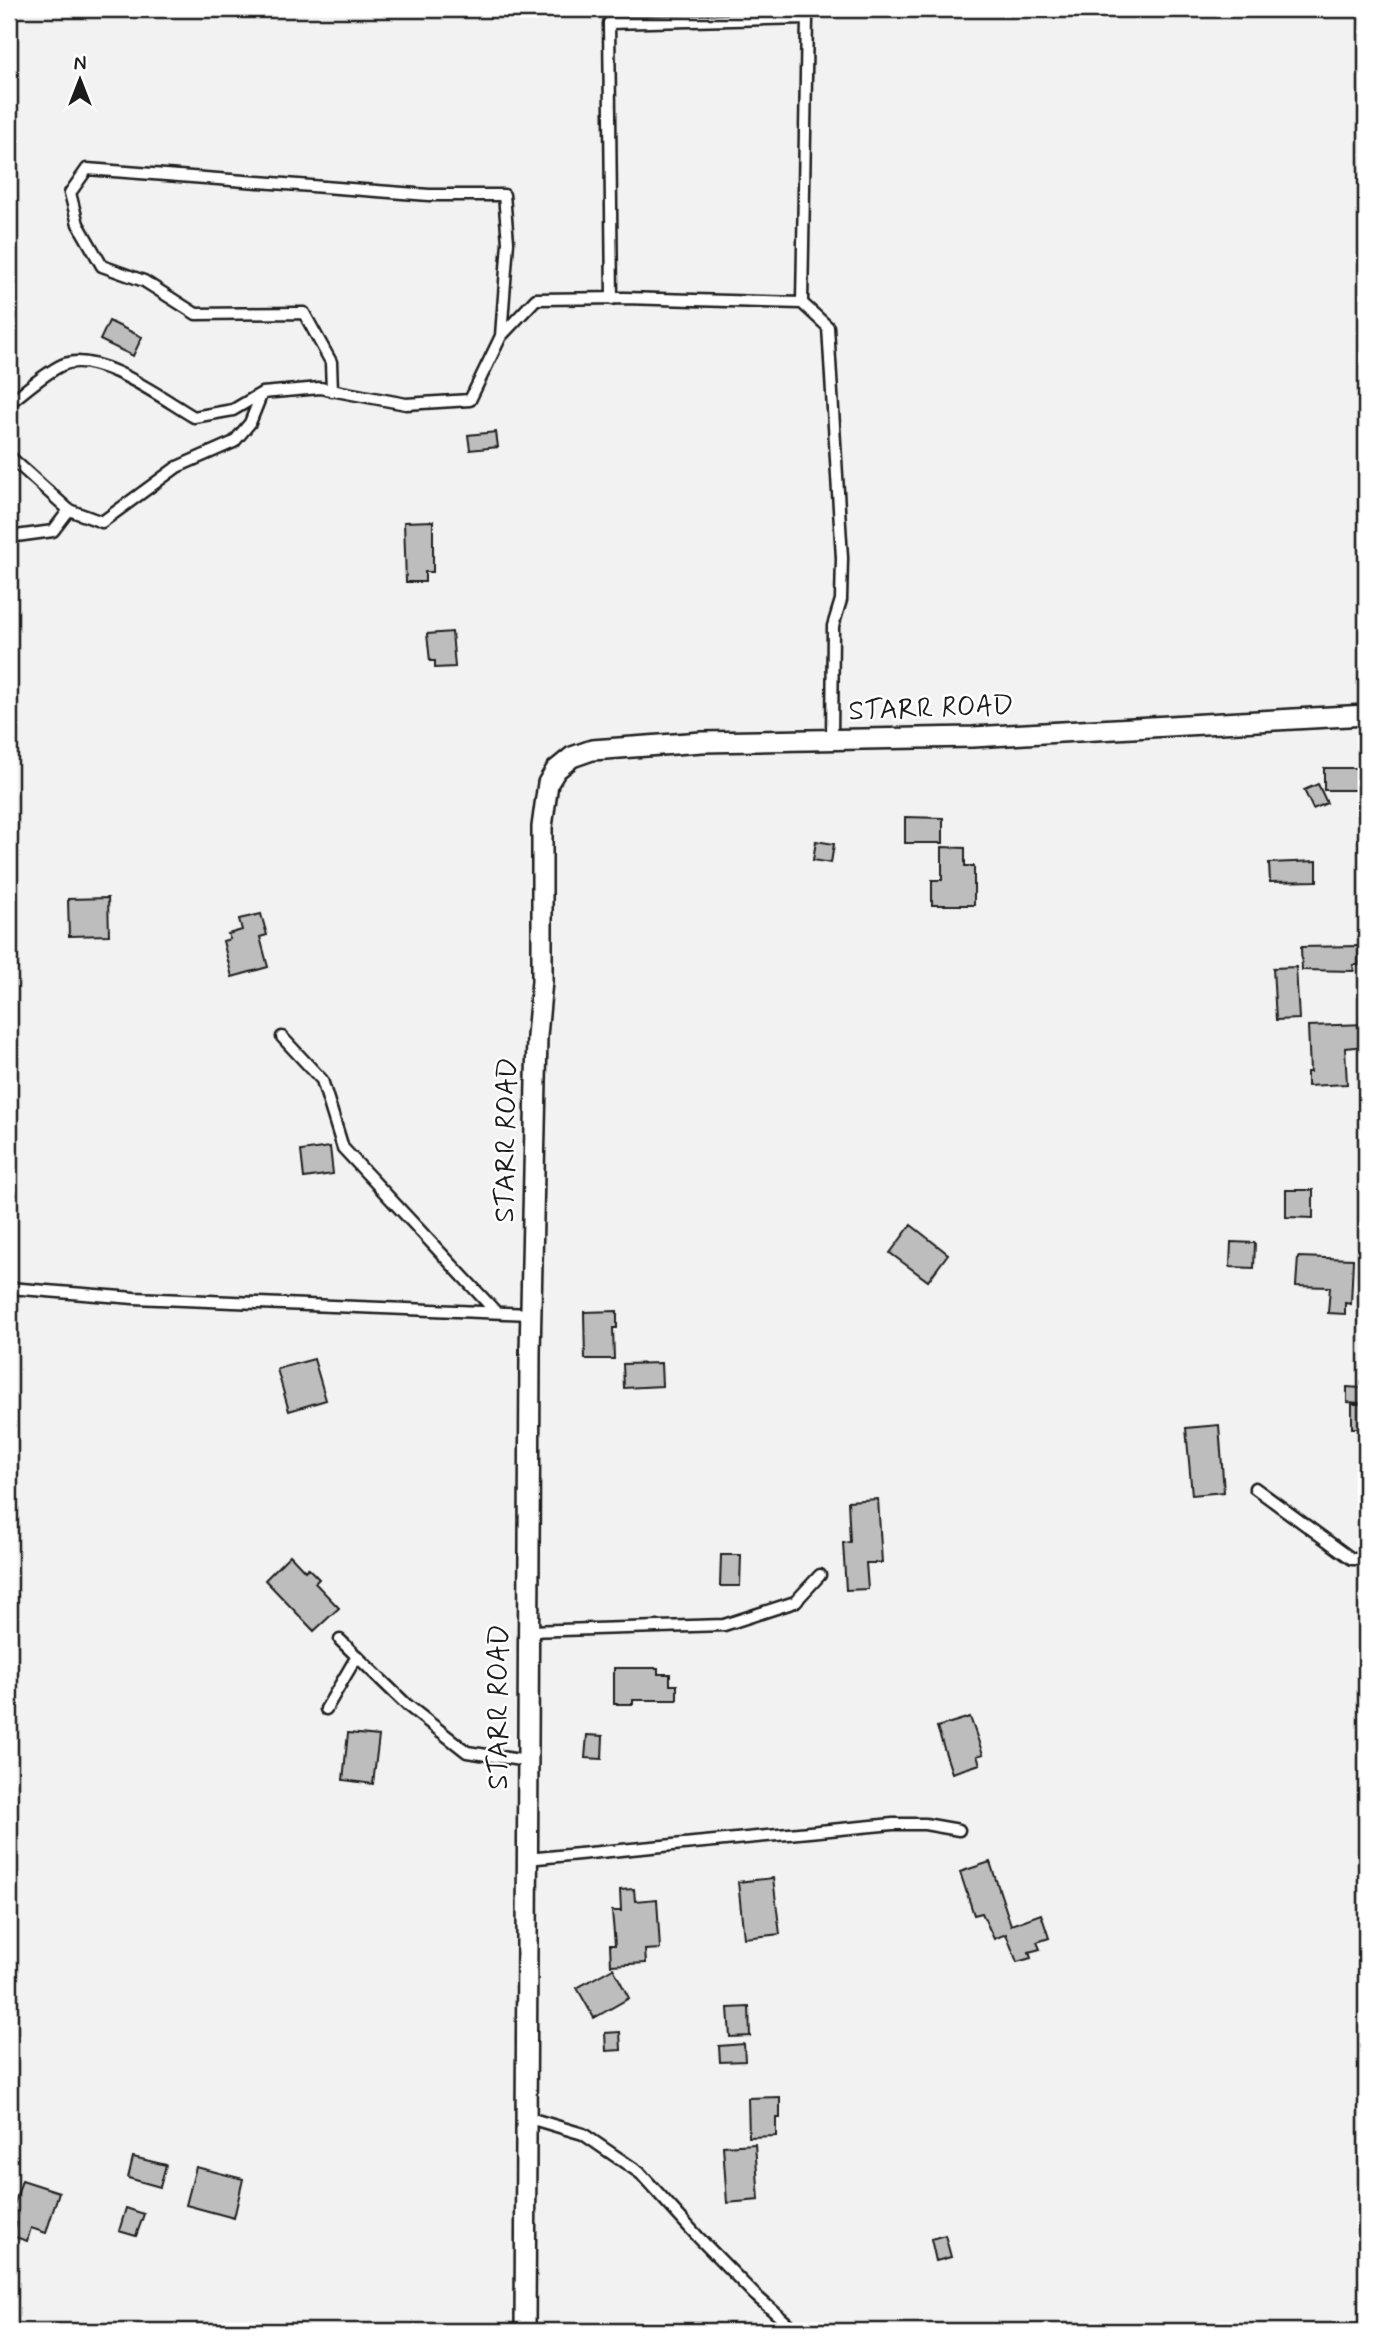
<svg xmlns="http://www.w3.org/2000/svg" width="1375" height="2340" font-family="Mynerve,sans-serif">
	<rect width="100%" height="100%" fill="#f2f2f2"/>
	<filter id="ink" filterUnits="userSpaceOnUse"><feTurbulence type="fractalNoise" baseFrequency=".0143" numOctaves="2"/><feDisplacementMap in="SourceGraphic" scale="14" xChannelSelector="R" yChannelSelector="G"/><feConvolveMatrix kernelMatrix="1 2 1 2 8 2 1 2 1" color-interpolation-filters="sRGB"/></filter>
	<g filter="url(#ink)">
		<path fill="#bdbdbd" stroke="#1c1c1c" stroke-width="2" d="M109,321L142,337L133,356L100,340Z
			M496,432L498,447L470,450L468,435Z
			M433,521V572H425V582H406L404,522Z
			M452,632L455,667L435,668V661H430L427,634Z
			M1324,768H1365V790H1324Z
			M1318,784L1327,803L1313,809L1304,790Z
			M905,817L943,818V843H905Z
			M816,841L834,844L831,863L813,860Z
			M942,847L965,848V866H974V905H932V880H942Z
			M1317,861V881L1270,882L1269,863Z
			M108,898L109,935L69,936L68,899Z
			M261,914L267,935L260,937L268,967L232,977L223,941L230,939L228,934L242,930L239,919Z
			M1359,946V965H1353L1354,971L1302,970L1301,947Z
			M1296,967L1299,1019L1276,1020L1273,968Z
			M1366,1024V1046L1345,1048L1347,1084L1307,1086V1072H1310L1308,1026Z
			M330,1147L333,1174L304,1178L301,1151Z
			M1286,1190H1313V1218L1286,1217Z
			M911,1225L948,1254L928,1281L890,1253Z
			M1231,1242L1255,1243L1254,1268L1230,1267Z
			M1298,1257L1353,1259L1351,1304L1345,1303V1314L1328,1313L1330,1287L1296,1286Z
			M617,1311V1328H613L614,1359H585L584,1312Z
			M314,1359L326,1400L289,1411L277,1369Z
			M661,1363L662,1386L624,1388L623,1364Z
			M1347,1387L1361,1388V1403L1347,1402Z
			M1352,1404H1366V1428H1352Z
			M1219,1425L1224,1492L1192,1495L1186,1428Z
			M878,1499L882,1563H866L868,1589L846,1590L843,1543L850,1542L848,1501Z
			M290,1555L305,1571L308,1568L319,1579L315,1583L339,1608L314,1631L265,1580Z
			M721,1555H741L740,1586H720Z
			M614,1668H658V1674H670V1685H677V1700H633V1704H614Z
			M970,1717L983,1754L977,1756L980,1764L952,1773L937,1727Z
			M348,1733L379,1736L373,1784L343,1780Z
			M587,1735L603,1736L602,1759L585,1758Z
			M990,1862L1011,1925L1041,1914L1049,1938L1037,1942L1040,1949L1029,1952L1031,1958L1017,1962L1006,1934L994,1939L982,1913L974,1915L960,1872Z
			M773,1878L780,1934L744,1938L738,1882Z
			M634,1889L635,1901L657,1899L660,1949L645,1950L646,1963L611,1965L610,1945H615L612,1911H621L620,1890Z
			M613,1968L629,1998L594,2018L577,1988Z
			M749,2007L750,2036L730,2037L728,2008Z
			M620,2032L621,2050L606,2051L605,2033Z
			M744,2044L745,2061L720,2062L719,2046Z
			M780,2097V2118H776V2136L749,2137L748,2098Z
			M755,2144L759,2200L727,2203L723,2146Z
			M133,2157L166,2165L160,2187L128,2178Z
			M196,2167L243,2179L234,2218L186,2205Z
			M22,2180L59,2192L46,2233L31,2228L27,2241L12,2236L17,2223L9,2221Z
			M126,2208L144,2214L136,2236L119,2231Z
			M945,2235L951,2257L936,2261L931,2239Z"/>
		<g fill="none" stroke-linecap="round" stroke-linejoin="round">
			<defs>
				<path id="lane" d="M612,299L609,23L807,18L802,303
					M332,391L331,362L304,313L196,314L144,281L102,266L78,224L70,193L87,169L429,195H504L508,242L501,336
					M9,403C25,391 45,373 62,365C97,349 163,399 194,417L233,410L262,393L320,388L406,404L470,400L501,336L536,299L624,298L802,303L828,327L842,558L841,600L833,626L832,740
					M9,456L69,510L53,531L9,537
					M69,510L102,522L177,467L234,442L250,423L262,393
					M282,1037L322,1080L343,1148L496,1312
					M9,1288L134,1298L531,1314
					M1255,1488L1352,1559H1366
					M528,1631L724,1625L795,1602L820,1575
					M340,1640L407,1705L467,1752L527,1761
					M326,1709L357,1656
					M527,1859L893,1824H925L959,1830
					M526,2117L583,2134L640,2173L699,2238L755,2295L796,2331"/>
				<path id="street" d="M525,2331L530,1353L537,1036L542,981V827L548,783L556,770L572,757L592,750L702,742L973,737L1366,715"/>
			</defs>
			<use href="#lane" stroke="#1c1c1c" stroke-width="15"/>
			<use href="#street" stroke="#1c1c1c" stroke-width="24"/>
			<use href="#lane" stroke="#fff" stroke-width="10"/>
			<use href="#street" stroke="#fff" stroke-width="19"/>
		</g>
	</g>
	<g text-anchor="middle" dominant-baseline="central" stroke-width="5" stroke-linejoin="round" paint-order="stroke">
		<g font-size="28" fill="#1c1c1c" stroke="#fff">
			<text transform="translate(931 709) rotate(-2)">STARR ROAD</text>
			<text transform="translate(507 1140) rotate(-89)">STARR ROAD</text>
			<text transform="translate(499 1707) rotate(-90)">STARR ROAD</text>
		</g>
	</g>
	<rect width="1375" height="2340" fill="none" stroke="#fff" stroke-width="35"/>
	<rect x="18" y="18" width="1340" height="2305" fill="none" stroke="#1c1c1c" stroke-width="2.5" filter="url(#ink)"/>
	<g transform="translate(80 80)" stroke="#ffffff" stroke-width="5" paint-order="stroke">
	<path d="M0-5L12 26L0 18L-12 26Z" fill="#1c1c1c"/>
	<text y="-10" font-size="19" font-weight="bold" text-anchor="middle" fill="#1c1c1c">N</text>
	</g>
</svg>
